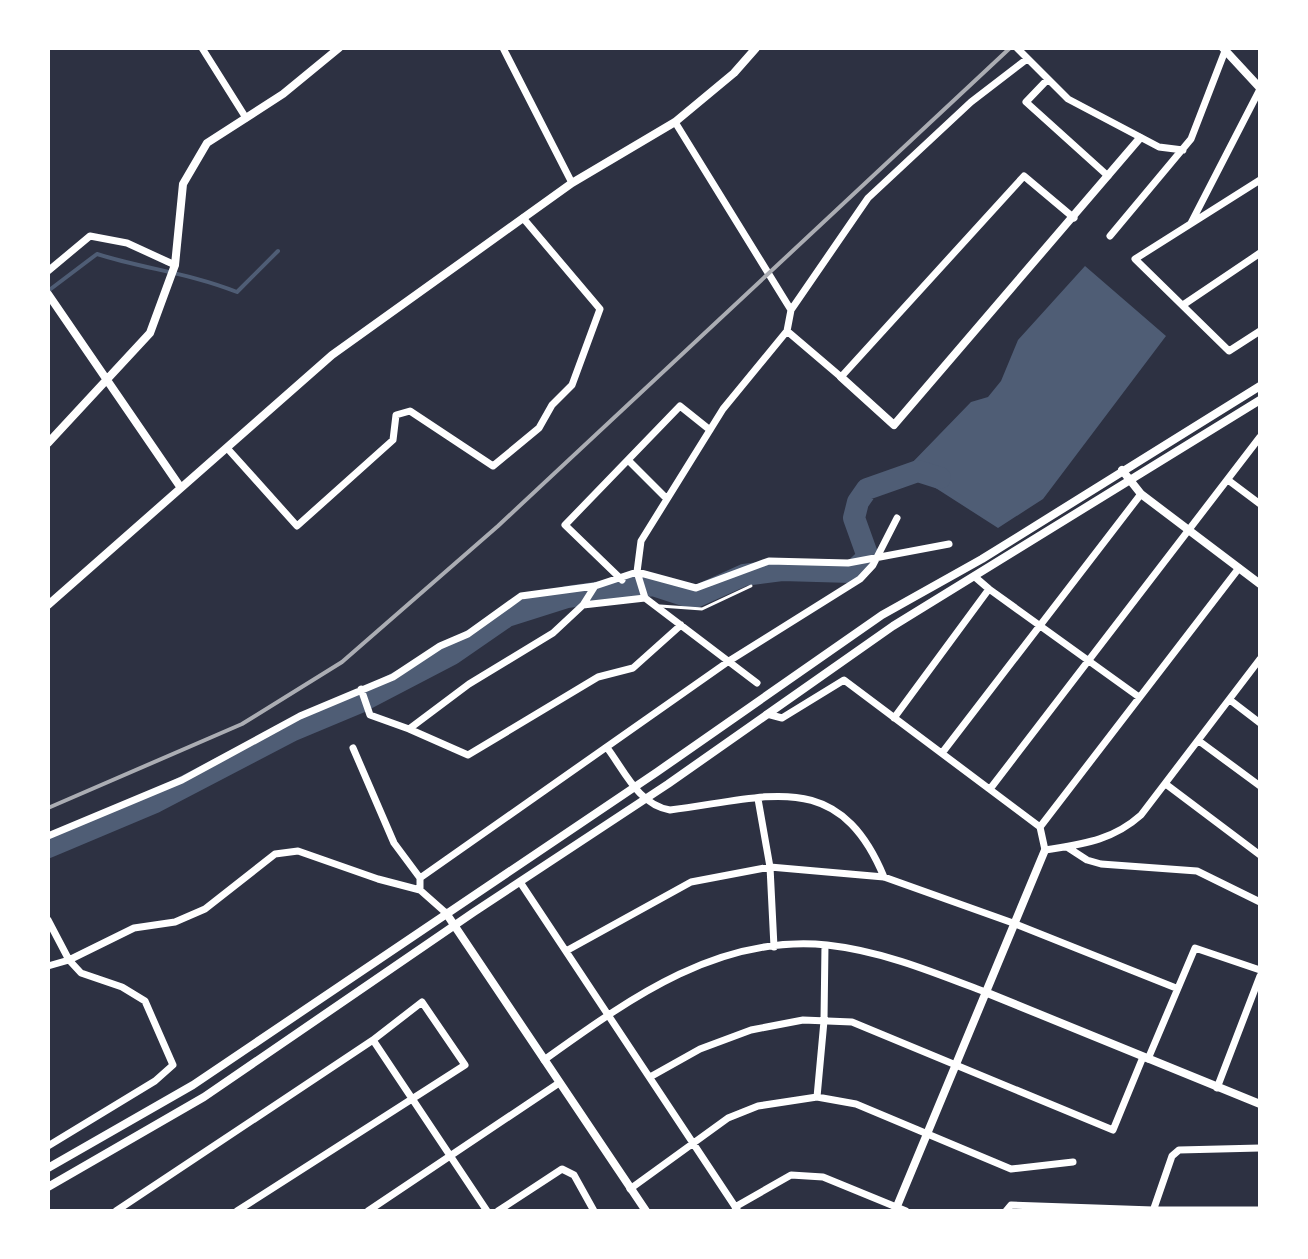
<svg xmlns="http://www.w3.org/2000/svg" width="1308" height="1259" font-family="Overpass,sans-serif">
	<rect width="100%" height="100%" fill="#2d3142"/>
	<path fill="#4f5d75" d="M1085,266L1166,336L1043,499L998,528L906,469L971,402L988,397L1001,381L1018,340Z"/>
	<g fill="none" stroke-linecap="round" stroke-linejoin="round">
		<path stroke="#4f5d75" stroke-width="4" d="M48,291L97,254C145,269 189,273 237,292L278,251"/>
		<path stroke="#4f5d75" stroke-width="22" d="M48,847L155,802L293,730L360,702L452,654L507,616L567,597L653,585L693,598L744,575L782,570L852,572L868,557L854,518L858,502L867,489L918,471L940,478"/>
		<path stroke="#fff" stroke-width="3" d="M660,606L702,609L751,586"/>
		<path stroke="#fff" stroke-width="7" d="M202,48L246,118
			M503,48L572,183
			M1017,48L1068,99L1159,147L1183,150
			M1048,79L1026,102L1108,176
			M675,122L791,310L787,331L723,409L641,541L637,572L645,598L757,683
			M1260,180L1135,259L1229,351L1260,331
			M1191,223L1260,89
			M1110,236L1191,139L1225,51
			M48,271L90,236L127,243L175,265
			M1183,305L1260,253
			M791,310L868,198L971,102L1027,59
			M787,331L841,377L1024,176L1074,218
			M227,448L297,526L393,440L396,415L410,411L493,466L539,428L552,405L572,385L600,309L523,218
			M628,460L667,499
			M1228,480L1260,504
			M622,580L565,525L680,406L710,430
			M989,589L1139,697
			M645,598L583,605L553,633L469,684L409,729L468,755L598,677L633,668L681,625
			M583,605L595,586
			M361,689L370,715L409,729
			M1230,700L1260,723
			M767,714L782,718L844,680L1040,827L1045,850C1082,844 1112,841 1141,815L1260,659
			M894,718L989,589L975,577
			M1199,741L1260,786
			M353,748L394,843L420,878
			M608,749C625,772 639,805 670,810C767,798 838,766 884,877
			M942,753L1141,494
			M1167,785L1260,855
			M990,789L1260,437
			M758,799L770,867L774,947
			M1040,827L1239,568
			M48,836L182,780L300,716L393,677L440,646L468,634L521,596L595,586L637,572L696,588L769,561L848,563L949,544
			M1067,847L1087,860L1101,864L1197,871L1260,902
			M520,882L738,1211
			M420,890V878L729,661L860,579L873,565L897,518
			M48,920L69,960L81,973L122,987L145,1001L173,1065L155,1081L48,1146
			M566,951L691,882L770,867L884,877L1013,923L1176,988
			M48,966L69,960L134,928L175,922L205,909L275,854L298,851L378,879L420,890L446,913
			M373,1040L487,1211
			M1148,1059L1195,948L1260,970
			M544,1060C628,1000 717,934 827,945C882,951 933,972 985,992
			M650,1077L700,1049L751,1030L803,1020L852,1022L1113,1130L1143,1057
			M1217,1088L1260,976
			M817,1097L824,1021L825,945
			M630,1189L728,1118L758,1106L817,1097L856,1104L1011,1169L1073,1162
			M735,1207L791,1175L823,1177L906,1211
			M116,1211L373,1040L422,1002L465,1065L237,1211
			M368,1211L559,1083
			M498,1211L562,1169L574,1175L594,1211
			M1006,1211L1011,1205L1153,1210H1260
			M1153,1211L1172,1156L1179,1150L1260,1148"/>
		<path stroke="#fff" stroke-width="8" d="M1223,48L1260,88
			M48,294L181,488
			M841,377L894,425L1140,138
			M48,443L150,333L175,265L183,184L207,143L283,94L339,48
			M1122,470L1141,494L1260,584
			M48,605L332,355L572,183L675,122L734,73L756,48
			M446,913L646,1211
			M985,992L1260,1104
			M48,1168L193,1085L657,772L882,615L982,559L1260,386
			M48,1187L204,1097L474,912L668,784L893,626L1260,400
			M895,1211L1045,850"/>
		<path stroke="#abadb3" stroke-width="4" d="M48,808L242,724L342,662L498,526L1010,48"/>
	</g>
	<rect width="1308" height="1259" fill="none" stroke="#ffffff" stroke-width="100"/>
</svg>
